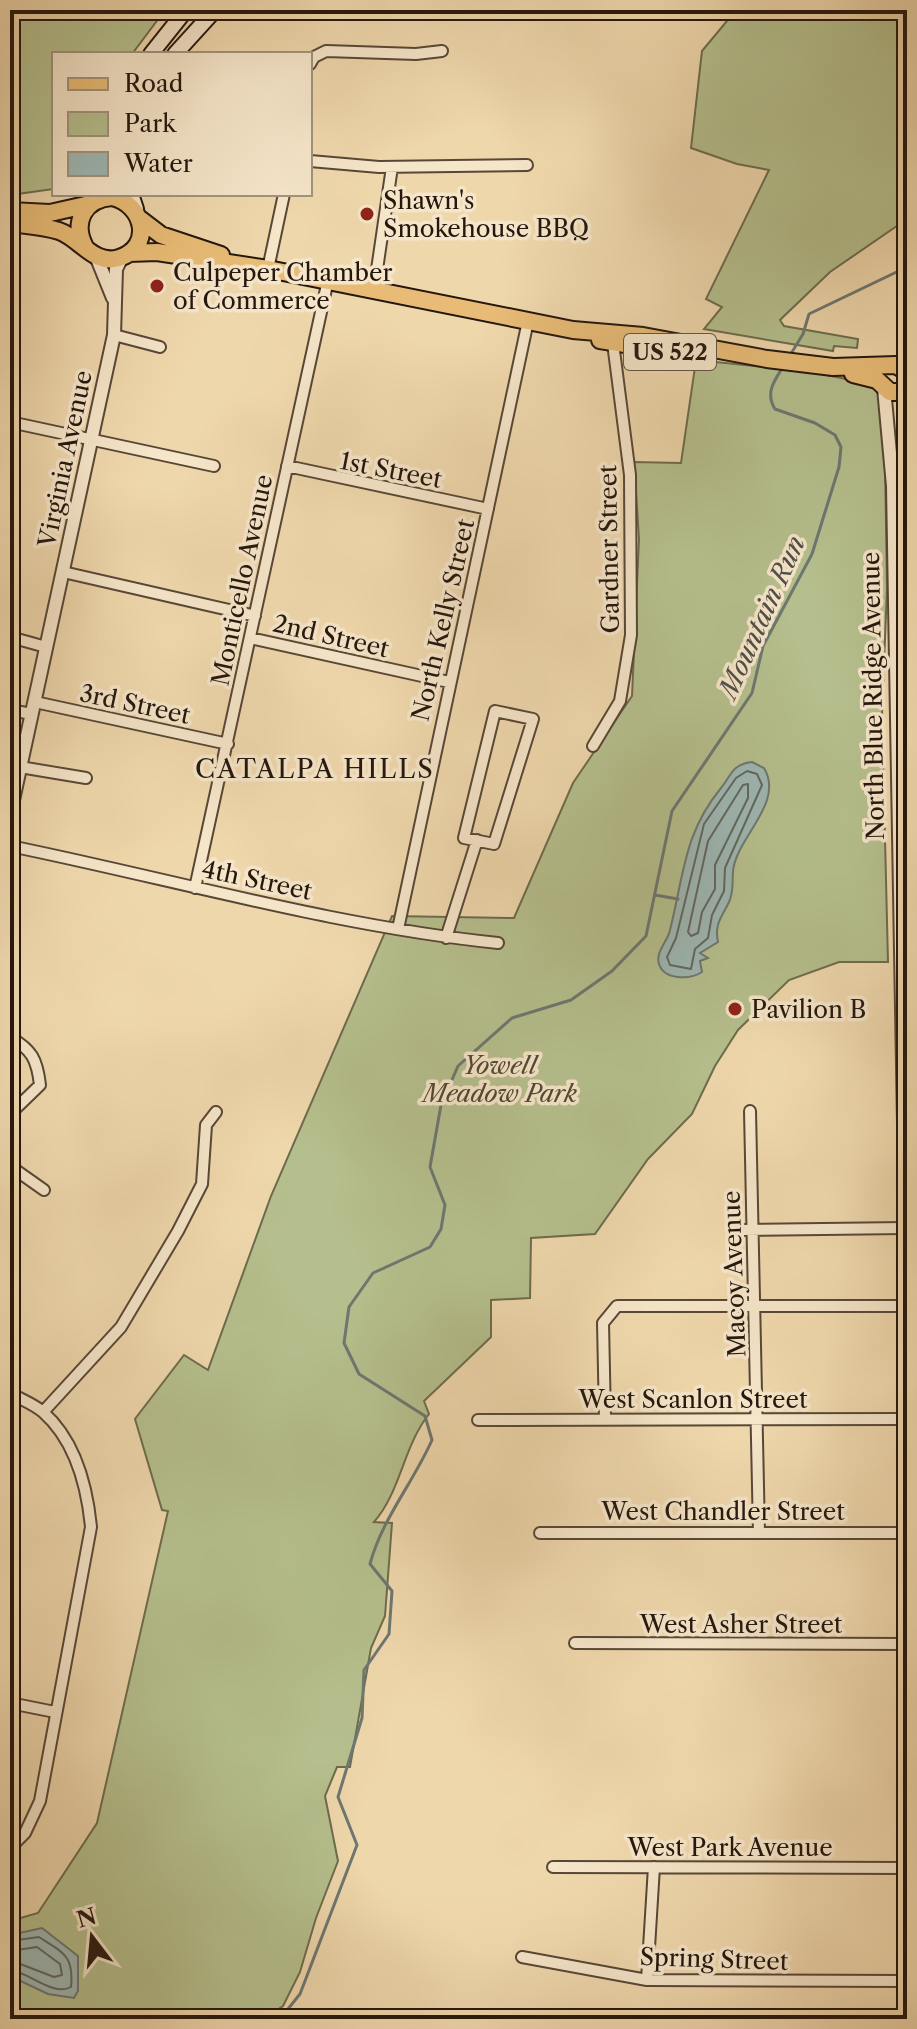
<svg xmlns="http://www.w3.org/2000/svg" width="917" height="2029" font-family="'Libre Caslon Text',serif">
	<rect width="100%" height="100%" fill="#efd7ac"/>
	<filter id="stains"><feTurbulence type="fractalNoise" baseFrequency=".0025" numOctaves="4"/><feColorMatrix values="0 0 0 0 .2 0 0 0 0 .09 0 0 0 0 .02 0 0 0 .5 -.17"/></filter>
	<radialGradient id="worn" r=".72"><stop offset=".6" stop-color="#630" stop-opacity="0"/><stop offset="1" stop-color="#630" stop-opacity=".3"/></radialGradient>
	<path fill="#b5bf8d" stroke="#6d6b4e" stroke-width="2" d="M10,10H165L132,54H54V189L10,195Z
		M736,10L796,14L907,10V219L830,272L780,320L784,326L858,339L857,348L834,346L833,351L704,329L722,307L706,299L769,170L737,164L691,148L702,51Z
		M696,360L812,372L870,384L884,395L887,588L882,715L888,962H839L789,980L738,1030L715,1066L692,1114L648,1159L595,1234L531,1238L530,1298L491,1300V1337L424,1401L429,1414C403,1447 401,1491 374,1522L392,1523L385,1616L371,1648L350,1767H337L325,1796L338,1861L316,1918L300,1972L283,2006L263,2019H64L40,2012L56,2019H10V1921L38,1913L97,1823L168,1511L162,1510L135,1419L184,1355L208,1370L271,1196L392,916L514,918L573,783L632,696L639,539L634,462L681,463Z"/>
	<path fill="#9db7b3" stroke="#6d7771" stroke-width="2" d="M752,762L764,768C785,803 736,838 733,871C732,882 734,891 729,902C722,917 714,924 718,942L700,953L708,958L700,961L702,972C690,980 664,980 659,964C655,952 668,941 670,930C684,874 684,833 721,788C731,776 732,764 752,762Z
		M42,1928L78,1956V1991L74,1998L48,1994L10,1976V1935Z"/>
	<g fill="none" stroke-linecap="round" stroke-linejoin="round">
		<path stroke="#616760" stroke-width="2" d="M747,771L757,774L762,785L725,868L724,891L712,915L708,938L695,949L691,969L670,965L667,957L676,938L704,824L736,778Z
			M748,784V798L715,865V889L702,912L698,933L691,936L688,932L708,841L743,785Z
			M10,1941L39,1937C64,1953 74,1956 71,1987C53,1997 29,1972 10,1970
			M10,1951L37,1947L60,1964L62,1975L54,1977L10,1960"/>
		<path stroke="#6d7771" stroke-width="3" d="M789,357L803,334L809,314L907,267
			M655,895L678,899
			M280,2019L300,1994L357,1845L338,1797L362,1718L364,1670L389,1634L392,1591L370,1564C382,1519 413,1483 432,1440L425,1416L359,1374L344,1343L349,1307L373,1273L430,1247L441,1229L445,1205L430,1167L441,1105L458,1066L512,1018L571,1000L612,971L646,936L672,811L752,693L763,646L812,554L839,467L841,447L835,435L815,423L775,409C765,393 774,381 783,367"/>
		<defs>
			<path id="minor" d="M310,64L314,57L326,51L416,54L442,51
				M310,161L379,167L527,165
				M268,269L284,194
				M374,290L392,167
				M114,335L160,347
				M10,422L214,466
				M287,466L488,509
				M893,486H907
				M63,572L255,616
				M10,637L46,647
				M250,638L449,682
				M35,702L228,744
				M10,710L32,714
				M495,711L533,719L494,844L464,838Z
				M593,746L620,701L631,635L630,475L613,343
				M20,767L86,778
				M10,846C172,879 333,926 498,943
				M195,888L328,280
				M398,929L528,321
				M446,938L477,840
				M10,1037C32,1050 37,1059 40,1085L10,1114
				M750,1111L759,1533
				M10,1166L44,1190
				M743,1230L905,1228
				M10,1393C20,1399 34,1404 43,1412C76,1441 87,1486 91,1527L40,1801L25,1833L10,1848
				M43,1412L121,1327L178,1231L202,1184L206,1125L216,1112
				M605,1419L603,1323L617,1306H905
				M478,1420L907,1419
				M540,1533H907
				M575,1643L907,1644
				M10,1703L55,1712
				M553,1867L907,1868
				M522,1957L647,1980L907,1981
				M647,1980L654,1867"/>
			<path id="tertiary" d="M96,256L113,298
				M884,388L893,486L905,1182L907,1646
				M10,814L114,335L116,269L122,257"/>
			<path id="secondary" d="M151,54L186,10
				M175,54L215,10
				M131,194L136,209"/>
			<path id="primary" d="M10,211L50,213L90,204
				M140,219L161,235L221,255
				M10,223C26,225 44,226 59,231C80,238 94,266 119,258C154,247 144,204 112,197C84,199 72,222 85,247
				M129,253L157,252L268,269L573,330L643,336L767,359L833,367L896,365L907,372
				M600,340L695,355
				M853,374L877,380L890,392H900L907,386"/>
		</defs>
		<use href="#minor" stroke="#584736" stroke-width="14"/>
		<use href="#tertiary" stroke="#584736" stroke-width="16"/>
		<use href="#secondary" stroke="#25170e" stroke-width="18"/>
		<use href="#primary" stroke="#25170e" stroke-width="20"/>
		<use href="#minor" stroke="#f5e5c9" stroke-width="10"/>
		<use href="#tertiary" stroke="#f5e5c9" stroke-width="12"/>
		<use href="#secondary" stroke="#f5e5c9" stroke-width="14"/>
		<use href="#primary" stroke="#e8bc76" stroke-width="16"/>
	</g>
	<g fill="#8f2418" stroke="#f5e5c9" stroke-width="3">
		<circle cx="367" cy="214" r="8"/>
		<circle cx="157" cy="286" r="8"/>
		<circle cx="735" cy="1009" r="8"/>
	</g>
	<g text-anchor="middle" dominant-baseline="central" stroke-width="7" stroke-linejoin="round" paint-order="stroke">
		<rect fill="#f5e5c9" stroke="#635546" stroke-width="2" x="624" y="334" width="92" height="36" rx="6"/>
		<g font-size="22" font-weight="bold" fill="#25170e">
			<text x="670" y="352">US 522</text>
		</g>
		<g font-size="24" fill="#25170e" stroke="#f5e5c9" text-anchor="start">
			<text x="383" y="200">Shawn's<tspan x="383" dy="28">Smokehouse BBQ</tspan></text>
			<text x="173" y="272">Culpeper Chamber<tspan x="173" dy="28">of Commerce</tspan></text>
			<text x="751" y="1009">Pavilion B</text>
		</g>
		<g font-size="24" fill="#25170e" stroke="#f5e5c9">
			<text transform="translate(65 459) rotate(-78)">Virginia Avenue</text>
			<text transform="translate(391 470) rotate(11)">1st Street</text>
			<text transform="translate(609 549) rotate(-91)">Gardner Street</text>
			<text transform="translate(242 580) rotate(-78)">Monticello Avenue</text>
			<text transform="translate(443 620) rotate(-77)">North Kelly Street</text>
			<text transform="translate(331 636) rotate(13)">2nd Street</text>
			<text transform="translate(873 696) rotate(-91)">North Blue Ridge Avenue</text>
			<text transform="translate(135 704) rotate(12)">3rd Street</text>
			<text transform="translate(257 880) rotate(12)">4th Street</text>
			<text transform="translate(734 1274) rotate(-92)">Macoy Avenue</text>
			<text x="693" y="1399">West Scanlon Street</text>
			<text x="723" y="1511">West Chandler Street</text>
			<text x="741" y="1624">West Asher Street</text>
			<text x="730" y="1847">West Park Avenue</text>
			<text transform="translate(714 1959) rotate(2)">Spring Street</text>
		</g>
		<g font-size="24" font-style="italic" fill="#504934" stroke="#f5e5c9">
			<text x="500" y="1065">Yowell<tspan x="500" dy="28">Meadow Park</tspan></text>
		</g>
		<g font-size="26" font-style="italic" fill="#4f4f48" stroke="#f5e5c9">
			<text transform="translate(762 617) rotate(-66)">Mountain Run</text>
		</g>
		<g font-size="26" letter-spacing="2" fill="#25170e" stroke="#f5e5c9">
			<text x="315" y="769">CATALPA HILLS</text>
		</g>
	</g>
	<rect width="917" height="2029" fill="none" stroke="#efd7ac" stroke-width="40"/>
	<rect x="12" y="12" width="893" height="2005" fill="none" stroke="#25170e" stroke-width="4"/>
	<rect x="20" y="20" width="877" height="1989" fill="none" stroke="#25170e" stroke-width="2"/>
	<rect x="52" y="52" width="260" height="144" fill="#f5e5c9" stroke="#a2937e" stroke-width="2"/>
	<rect x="68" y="78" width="40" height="12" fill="#e8bc76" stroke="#a2937e" stroke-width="2"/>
	<text x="124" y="92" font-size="24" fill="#25170e">Road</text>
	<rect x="68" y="112" width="40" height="24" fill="#b5bf8d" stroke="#a2937e" stroke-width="2"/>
	<text x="124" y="132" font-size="24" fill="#25170e">Park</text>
	<rect x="68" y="152" width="40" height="24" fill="#9db7b3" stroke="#a2937e" stroke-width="2"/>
	<text x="124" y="172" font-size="24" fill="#25170e">Water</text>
	<g transform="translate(92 1937) rotate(344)" stroke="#f5e5c9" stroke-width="6" paint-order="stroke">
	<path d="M0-6L14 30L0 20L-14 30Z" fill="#25170e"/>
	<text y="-12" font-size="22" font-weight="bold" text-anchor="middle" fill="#25170e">N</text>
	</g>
	<rect width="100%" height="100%" filter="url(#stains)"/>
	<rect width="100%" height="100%" fill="url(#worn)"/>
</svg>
